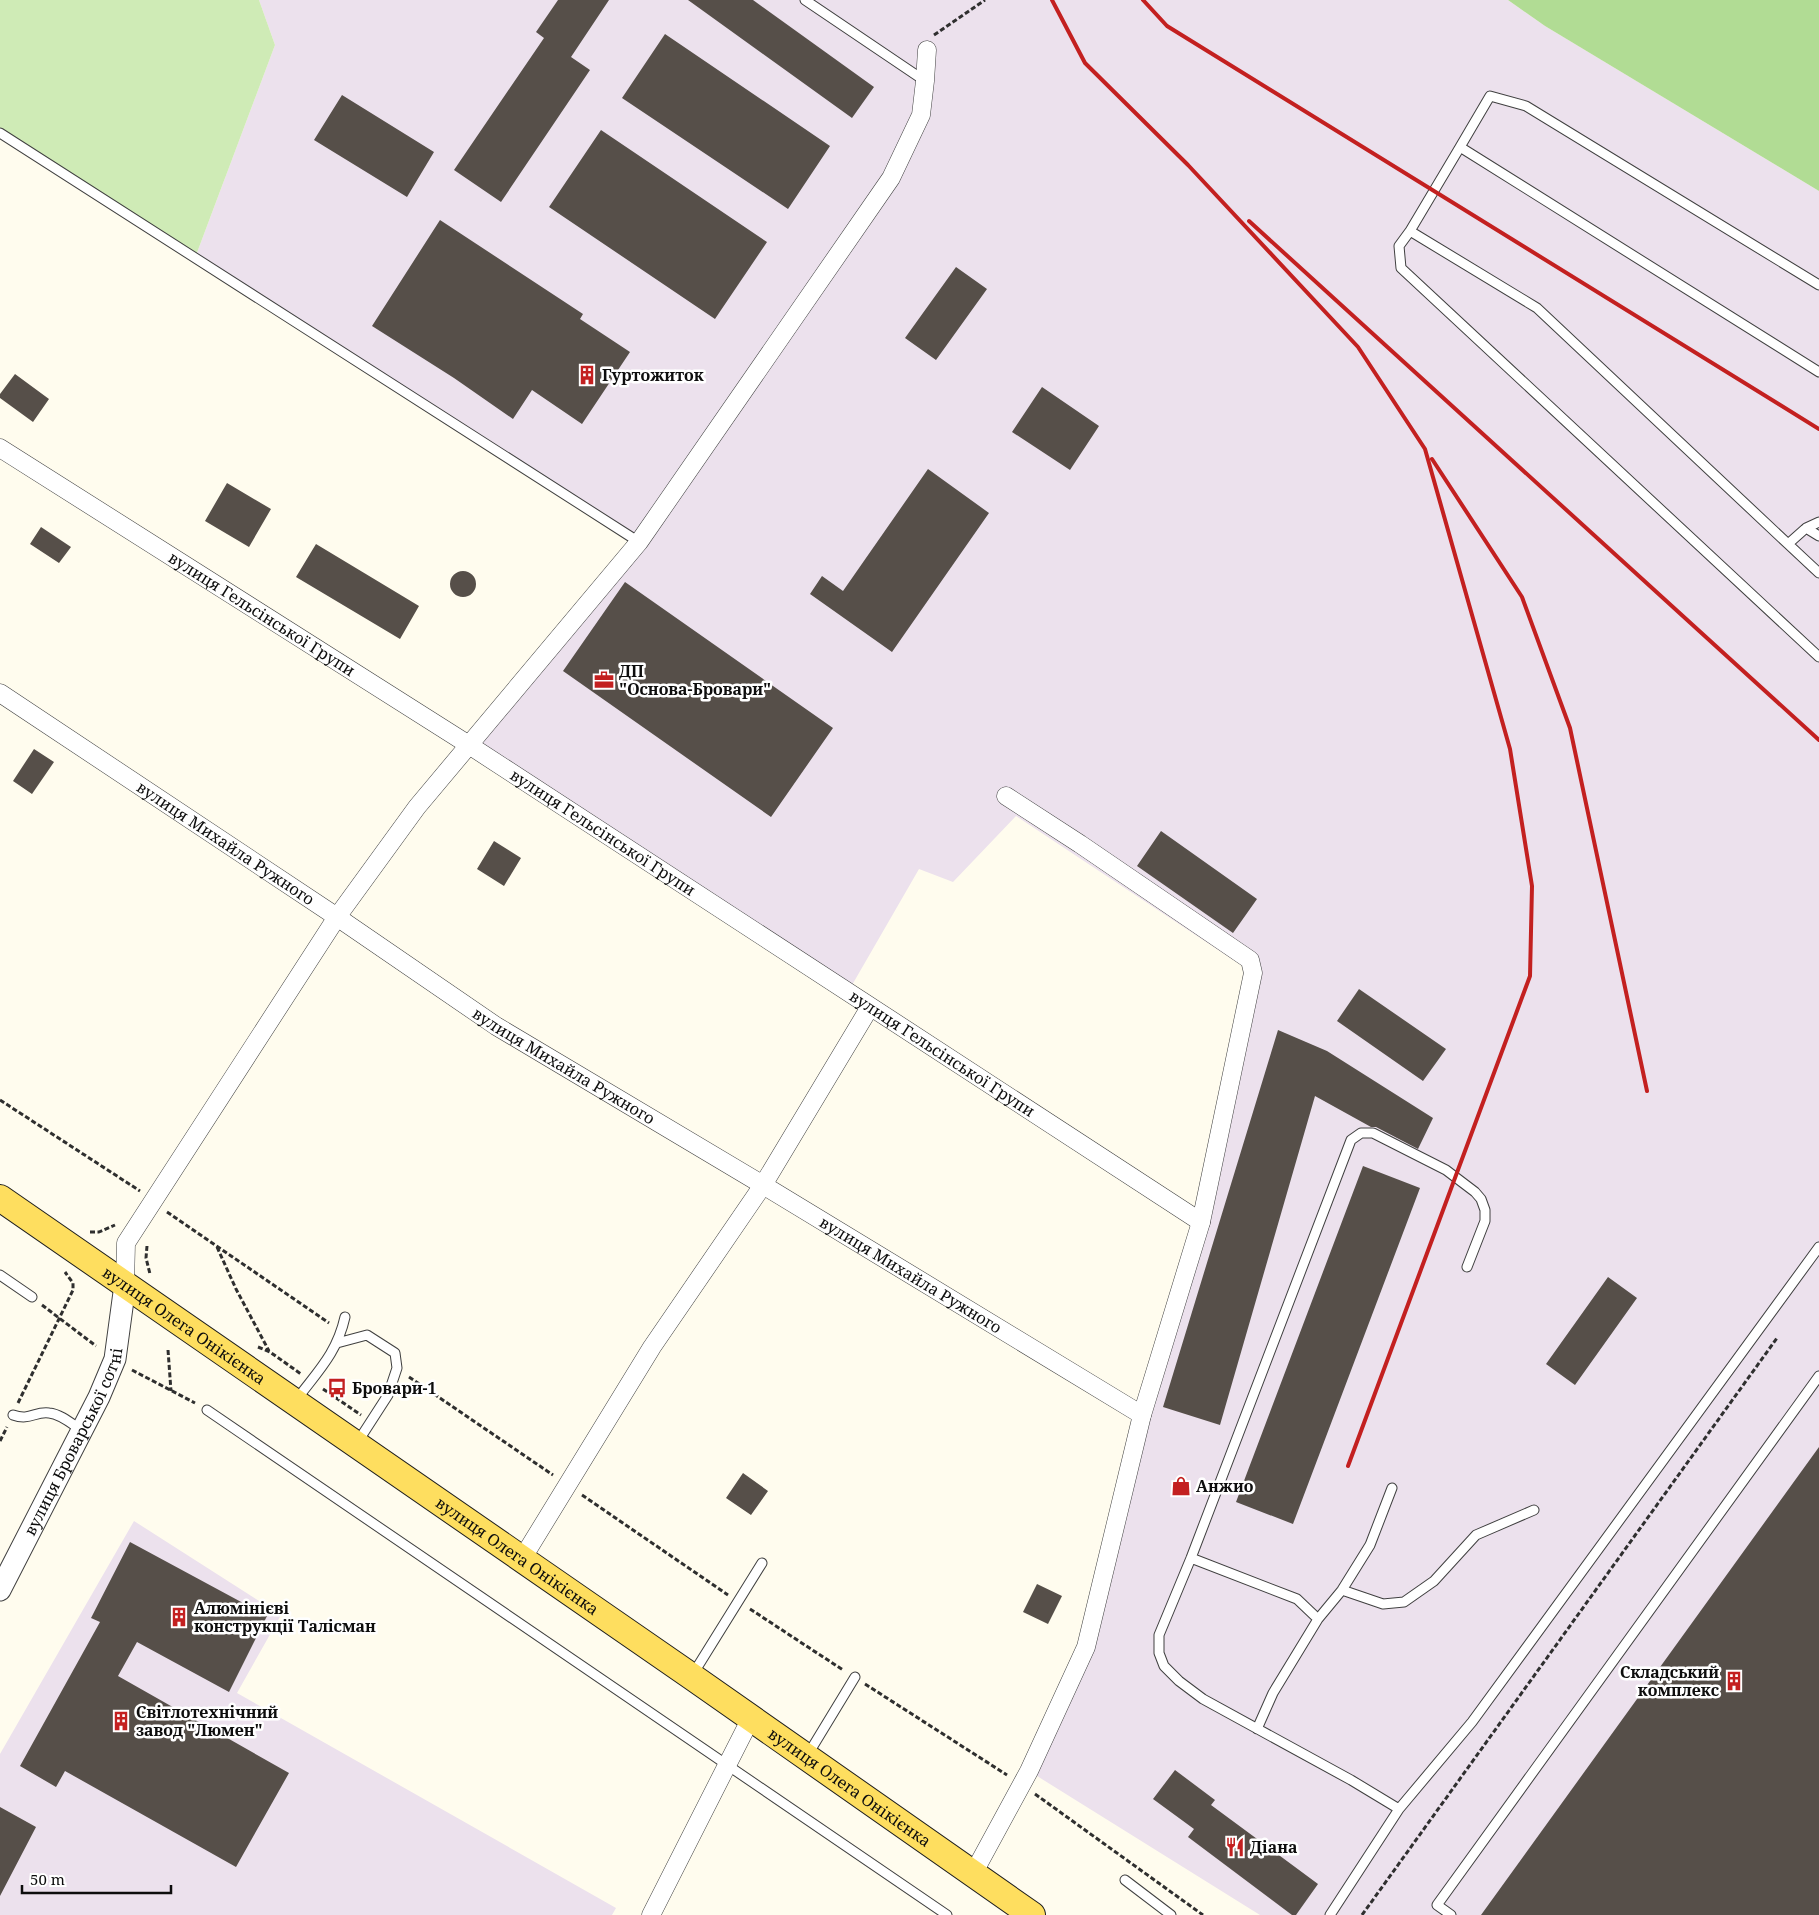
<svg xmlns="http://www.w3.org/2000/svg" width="1819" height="1915" font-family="'Noto Serif',serif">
	<rect width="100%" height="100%" fill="#fffcee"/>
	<path fill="#ece1ed" d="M259,0H1508L1545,26L1819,191V1915H1260L1029,1771L1086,1647L1201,1222L1253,973L1016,816L953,882L919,869L848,992L469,745L638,542L195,258L275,45Z
		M134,1521L281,1615L237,1693L616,1908L612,1915H0V1754Z"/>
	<path fill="#cfebb6" d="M0,0H259L275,45L195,258L0,133Z"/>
	<path fill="#b1dc94" d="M1508,0H1819V191L1545,26Z"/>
	<path fill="#564f49" d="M558,0H609L571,57L590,70L501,202L454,170L544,38L536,32Z
		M688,0H753L874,87L852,118Z
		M665,34L830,146L788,209L622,98Z
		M342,95L434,152L407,197L314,140Z
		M601,130L767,242L715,319L549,207Z
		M440,220L583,314L580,319L630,352L582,424L532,390L513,419L454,378L372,326Z
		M956,267L987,289L936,360L905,338Z
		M15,374L49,399L33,422L0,398V394Z
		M1042,387L1099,426L1070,470L1012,432Z
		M928,469L989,513L892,652L810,594L822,576L843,591Z
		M227,483L271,509L249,547L205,521Z
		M41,527L71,547L59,563L30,544Z
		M316,544L419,606L400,639L296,577Z
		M450 584a13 13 0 1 1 26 0a13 13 0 1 1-26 0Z
		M625,582L833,728L771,817L563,671Z
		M34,749L54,762L32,794L13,781Z
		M1161,831L1257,899L1233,933L1137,866Z
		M494,841L521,858L504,886L477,869Z
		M1359,989L1446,1049L1423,1081L1337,1021Z
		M1278,1030L1327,1051L1433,1118L1418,1149L1376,1127H1371L1315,1096L1220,1425L1163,1407Z
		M1363,1166L1420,1188L1293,1524L1236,1502Z
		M1608,1277L1637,1298L1575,1385L1546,1364Z
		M1819,1447V1915H1481Z
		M743,1473L768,1491L751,1515L726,1498Z
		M130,1542L267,1616L229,1692L137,1642L118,1676L289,1773L236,1867L65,1771L56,1787L20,1766L100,1622L91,1618Z
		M1037,1584L1062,1596L1048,1624L1023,1612Z
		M1175,1770L1215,1800L1211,1805L1318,1884L1296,1915H1292L1188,1837L1194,1829L1153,1799Z
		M0,1807L36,1827L0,1896Z"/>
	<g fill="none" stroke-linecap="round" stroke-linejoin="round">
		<defs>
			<path id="service" d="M805,0L925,81
				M0,133L639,542
				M1460,147L1410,231L1537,308L1788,544L1806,528L1819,536
				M1410,231L1399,246L1401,268L1819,657
				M1819,285L1526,106L1490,96L1460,147L1819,372
				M1806,528L1819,522
				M1788,544L1819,573
				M0,1275L32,1297
				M337,1343L367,1335L395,1353L397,1368L388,1395L357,1443
				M297,1399C318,1371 337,1353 345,1317
				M207,1410L947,1915
				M13,1415C30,1421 35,1411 49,1413C61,1414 72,1424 81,1430
				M1191,1558L1297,1599L1318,1619
				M1342,1590L1383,1604L1404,1602L1434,1581L1476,1535L1534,1510
				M693,1674L762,1563
				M1257,1729L1273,1693L1318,1619L1342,1590L1370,1545L1392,1488
				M807,1756L855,1677
				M1399,1809L1351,1780L1203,1699L1179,1681L1164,1666L1159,1653V1635L1191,1558L1351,1140L1361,1133H1373L1446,1170L1475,1192L1481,1199L1485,1210V1221L1467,1267
				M1125,1880L1171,1915
				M1330,1915L1399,1809L1472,1722L1819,1247
				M1451,1915L1437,1905L1819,1376"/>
			<g id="minor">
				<path id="s1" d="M0,448L469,745L1201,1222"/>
				<path id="s2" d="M0,693L337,917L496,1026L763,1185L1142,1415"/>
				<path d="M125,1285L126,1243L337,917L417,807L639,542L891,178L921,115L925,81L927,50"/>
				<path d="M522,1559L652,1347L763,1185L870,1007"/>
				<path d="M973,1874L1029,1771L1086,1647L1142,1415L1201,1222L1253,973L1250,960L1080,844L1006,796"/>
				<path d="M651,1915L751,1718"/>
			</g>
			<g id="tertiary">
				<path id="s3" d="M0,1590L99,1397L115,1359L125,1285"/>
			</g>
			<g id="primary">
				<path id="s4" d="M0,1198L691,1676L1032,1915"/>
			</g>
		</defs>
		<use href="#service" stroke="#404040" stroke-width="11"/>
		<use href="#minor" stroke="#404040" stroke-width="19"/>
		<use href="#tertiary" stroke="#404040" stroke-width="23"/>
		<use href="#primary" stroke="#1e1e1e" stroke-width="28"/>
		<path stroke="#2f2f2f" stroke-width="3" stroke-dasharray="5 2.5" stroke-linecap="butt" d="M934,35L985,0
			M0,1100L140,1191
			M167,1212L329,1323
			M90,1232H99L115,1225
			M147,1246L146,1258L150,1274
			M217,1247L236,1289L269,1351
			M42,1305L96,1346
			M258,1347L270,1352L301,1374
			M168,1350L171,1391
			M132,1370L195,1403
			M409,1377L553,1475
			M323,1389L361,1415
			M18,1403L73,1290V1283L65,1272
			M0,1441L7,1427
			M582,1495L728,1595
			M750,1609L843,1670
			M865,1684L1007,1775
			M1035,1794L1203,1915
			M1362,1915L1777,1338"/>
		<use href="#service" stroke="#fff" stroke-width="9"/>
		<use href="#minor" stroke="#fff" stroke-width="18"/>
		<use href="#tertiary" stroke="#fff" stroke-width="21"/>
		<use href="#primary" stroke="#fede5f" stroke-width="26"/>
		<path stroke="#c32020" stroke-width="4" d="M1052,0L1085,63L1188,165L1358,347L1425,449L1510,749L1532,886L1530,976L1348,1466
			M1143,0L1167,26L1819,429
			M1249,221L1819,740
			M1432,459L1522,597L1570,728L1647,1091"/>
	</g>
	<defs>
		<symbol id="building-bare" viewBox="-9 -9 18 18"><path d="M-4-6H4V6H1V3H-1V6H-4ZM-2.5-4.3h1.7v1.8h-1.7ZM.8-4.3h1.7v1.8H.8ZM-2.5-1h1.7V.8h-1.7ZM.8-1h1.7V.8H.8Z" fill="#c32020" stroke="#fff" stroke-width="2.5" paint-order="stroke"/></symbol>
		<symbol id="office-bare" viewBox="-9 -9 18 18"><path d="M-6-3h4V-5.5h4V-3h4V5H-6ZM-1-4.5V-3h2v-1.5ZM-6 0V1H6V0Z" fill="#c32020" stroke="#fff" stroke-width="2.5" paint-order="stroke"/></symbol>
		<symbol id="bus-bare" viewBox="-9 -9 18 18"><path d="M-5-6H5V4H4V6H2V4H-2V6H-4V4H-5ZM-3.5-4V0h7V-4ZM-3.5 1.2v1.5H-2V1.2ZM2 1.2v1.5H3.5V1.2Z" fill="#c32020" stroke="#fff" stroke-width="2.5" paint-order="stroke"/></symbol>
		<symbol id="shop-bare" viewBox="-9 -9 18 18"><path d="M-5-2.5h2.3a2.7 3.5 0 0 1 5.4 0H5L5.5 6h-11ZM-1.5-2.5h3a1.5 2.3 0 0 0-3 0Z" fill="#c32020" stroke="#fff" stroke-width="2.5" paint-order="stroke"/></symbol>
		<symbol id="restaurant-bare" viewBox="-9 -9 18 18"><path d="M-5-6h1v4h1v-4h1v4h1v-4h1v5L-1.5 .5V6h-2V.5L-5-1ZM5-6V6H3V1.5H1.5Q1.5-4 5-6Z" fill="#c32020" stroke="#fff" stroke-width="2.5" paint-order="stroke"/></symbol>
	</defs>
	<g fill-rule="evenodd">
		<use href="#building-bare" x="573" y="361" width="28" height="28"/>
		<use href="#office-bare" x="590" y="666" width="28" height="28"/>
		<use href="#bus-bare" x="323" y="1374" width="28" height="28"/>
		<use href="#shop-bare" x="1167" y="1472" width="28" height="28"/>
		<use href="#building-bare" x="165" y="1603" width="28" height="28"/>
		<use href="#building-bare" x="1720" y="1667" width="28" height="28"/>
		<use href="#building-bare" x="107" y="1707" width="28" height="28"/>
		<use href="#restaurant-bare" x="1221" y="1833" width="28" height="28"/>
	</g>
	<g text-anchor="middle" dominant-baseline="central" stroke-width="5" stroke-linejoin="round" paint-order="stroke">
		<g font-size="16" font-weight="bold" fill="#0d0d0d" stroke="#fff" text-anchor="start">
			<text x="602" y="375">Гуртожиток</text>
			<text x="619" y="671">ДП<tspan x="619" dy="18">"Основа-Бровари"</tspan></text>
			<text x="352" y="1388">Бровари-1</text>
			<text x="1196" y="1486">Анжио</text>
			<text x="194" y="1608">Алюмінієві<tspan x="194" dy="18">конструкції Талісман</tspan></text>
			<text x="1719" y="1672" text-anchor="end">Складський<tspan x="1719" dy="18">комплекс</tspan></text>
			<text x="136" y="1712">Світлотехнічний<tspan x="136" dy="18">завод "Люмен"</tspan></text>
			<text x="1250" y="1847">Діана</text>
		</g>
		<g font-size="16" fill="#0d0d0d" stroke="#fff">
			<text stroke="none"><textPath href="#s1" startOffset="310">вулиця Гельсінської Групи</textPath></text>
			<text stroke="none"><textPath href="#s1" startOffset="715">вулиця Гельсінської Групи</textPath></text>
			<text stroke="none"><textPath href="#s2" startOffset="271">вулиця Михайла Ружного</textPath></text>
			<text stroke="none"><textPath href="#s1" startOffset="1120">вулиця Гельсінської Групи</textPath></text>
			<text stroke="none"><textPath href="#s2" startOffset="676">вулиця Михайла Ружного</textPath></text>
			<text stroke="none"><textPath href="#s2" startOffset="1081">вулиця Михайла Ружного</textPath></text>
			<text stroke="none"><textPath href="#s4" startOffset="224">вулиця Олега Онікієнка</textPath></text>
			<text stroke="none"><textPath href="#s3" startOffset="166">вулиця Броварської сотні</textPath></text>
			<text stroke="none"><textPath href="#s4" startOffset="629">вулиця Олега Онікієнка</textPath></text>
			<text stroke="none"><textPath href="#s4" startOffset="1034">вулиця Олега Онікієнка</textPath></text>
		</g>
	</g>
	<path d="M22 1885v8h149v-8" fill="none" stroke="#0d0d0d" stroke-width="2.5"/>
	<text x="30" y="1885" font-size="15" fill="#0d0d0d" stroke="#ffffff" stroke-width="4" paint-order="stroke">50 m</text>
</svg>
